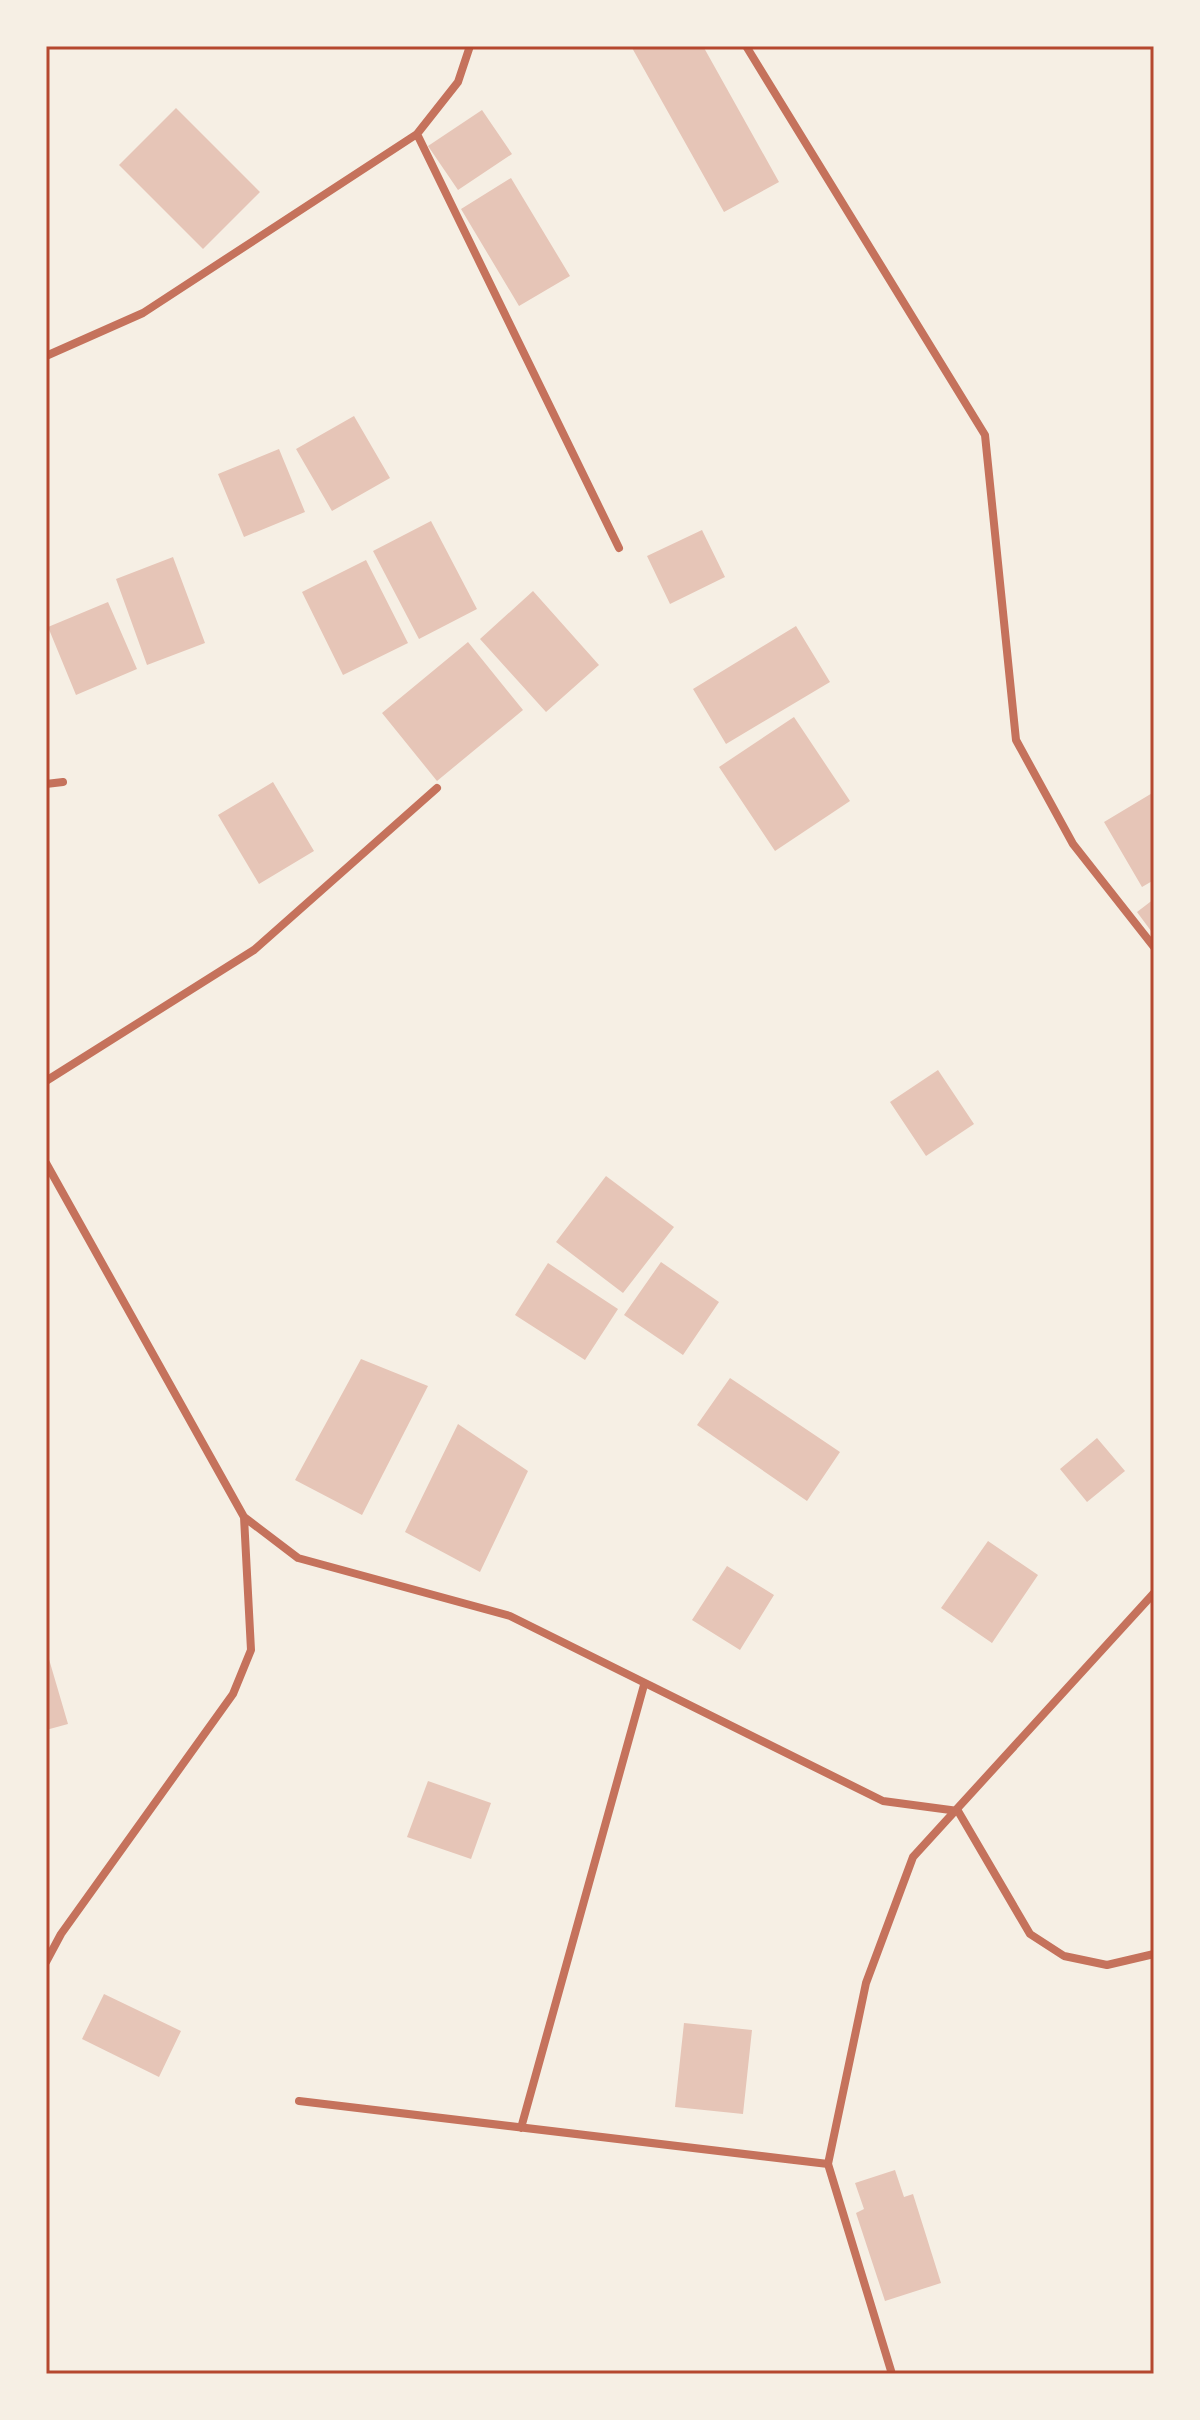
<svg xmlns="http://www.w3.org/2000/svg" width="1200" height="2420" font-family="Inter,sans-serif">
	<rect width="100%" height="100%" fill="#f6efe4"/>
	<path fill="#e6c5b7" d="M631,46H703L779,182L724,212Z
		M176,108L260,192L203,249L119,165Z
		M482,110L512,154L458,190L428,146Z
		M511,178L570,276L519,306L461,209Z
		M354,416L390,478L332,511L296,449Z
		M279,449L305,512L244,537L218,474Z
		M431,521L477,609L419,639L373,551Z
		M702,530L725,577L670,604L647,556Z
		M173,557L205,643L147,665L116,579Z
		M366,560L408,643L343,675L302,592Z
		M533,591L599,665L546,712L480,639Z
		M108,602L137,669L76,695L48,627Z
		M796,626L830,682L726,744L693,689Z
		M468,642L523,710L437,781L382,713Z
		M794,717L850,801L775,851L719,767Z
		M273,782L314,851L259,884L218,815Z
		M1154,792V880L1142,887L1104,822Z
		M1154,899V935L1137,912Z
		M938,1070L974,1124L926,1156L890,1102Z
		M606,1176L674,1227L623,1293L556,1242Z
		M661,1262L719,1302L683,1355L624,1315Z
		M548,1263L618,1309L585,1360L515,1315Z
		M361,1359L428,1386L362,1515L295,1480Z
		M730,1378L840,1452L807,1501L697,1425Z
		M458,1424L528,1471L480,1572L405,1532Z
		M1097,1438L1125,1471L1087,1502L1060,1469Z
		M988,1541L1038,1575L992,1643L941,1608Z
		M727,1566L774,1595L740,1650L692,1620Z
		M46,1649L68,1724L46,1730Z
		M428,1781L491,1803L471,1859L407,1837Z
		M104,1994L181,2031L159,2077L82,2039Z
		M684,2023L752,2030L743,2114L675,2107Z
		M895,2170L904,2197L913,2194L941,2283L885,2301L856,2213L864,2209L855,2183Z"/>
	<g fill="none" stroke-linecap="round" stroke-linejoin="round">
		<path stroke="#c5725c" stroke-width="8" d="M746,46L985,435L1016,740L1073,844L1154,947
			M417,134L619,548
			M46,356L143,313L417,134L458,82L470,46
			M46,784L63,782
			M46,1081L254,950L437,788
			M46,1163L244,1517L298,1558L510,1616L883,1801L958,1811
			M958,1811L1030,1934L1064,1956L1107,1965L1154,1954
			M46,1962L61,1934L233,1694L251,1650L244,1517
			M299,2101L828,2164
			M521,2128L644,1685
			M892,2374L828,2164L866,1983L913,1857L1154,1593"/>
	</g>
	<rect width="1200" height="2420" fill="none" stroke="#f6efe4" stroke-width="96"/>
	<rect x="48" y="48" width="1104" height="2324" fill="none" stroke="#b5482f" stroke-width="3"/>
</svg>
